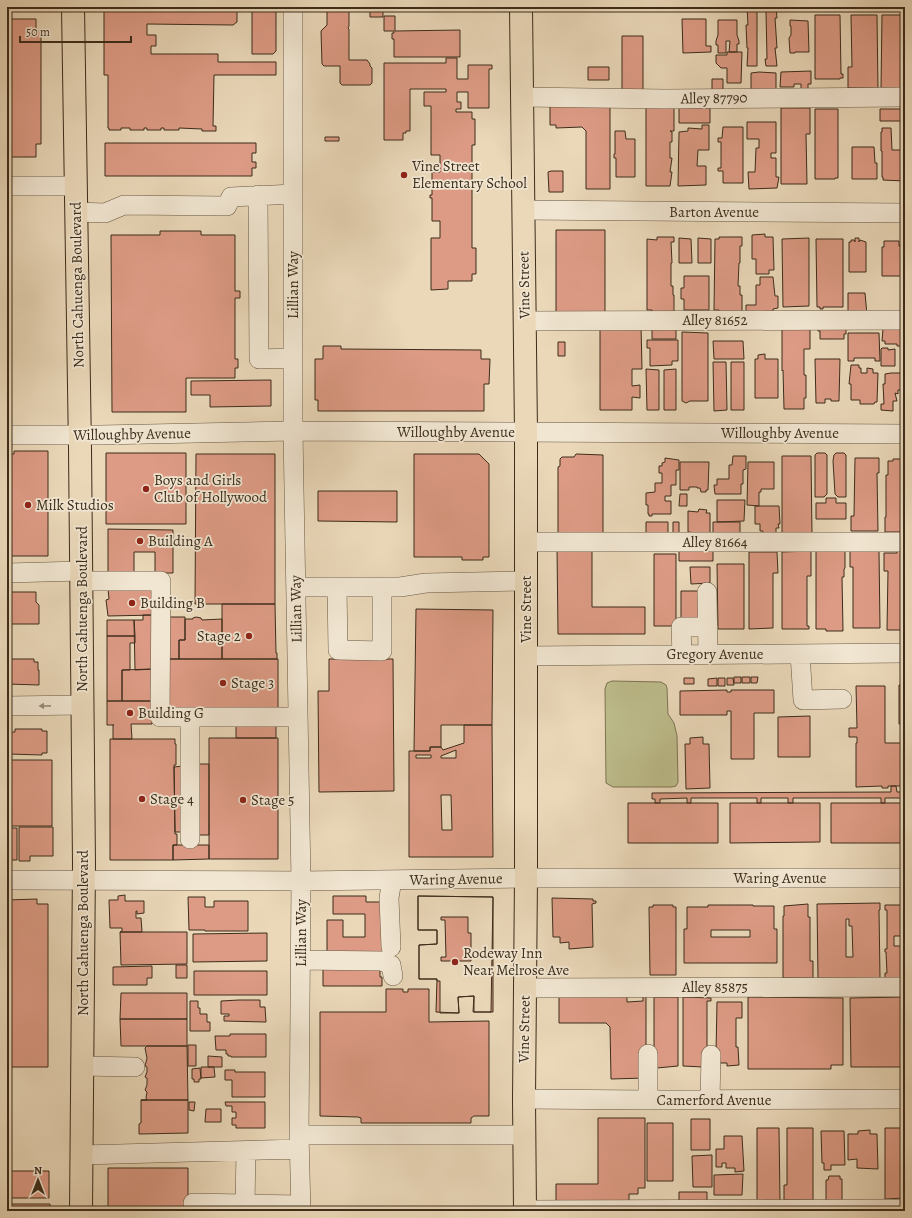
<svg xmlns="http://www.w3.org/2000/svg" width="912" height="1218" font-family="Alegreya,serif">
	<rect width="100%" height="100%" fill="#ead8b9"/>
	<filter id="stains"><feTurbulence type="fractalNoise" baseFrequency=".005" numOctaves="4"/><feColorMatrix values="0 0 0 0 .2 0 0 0 0 .09 0 0 0 0 .02 0 0 0 .5 -.17"/></filter>
	<radialGradient id="worn" r=".72"><stop offset=".6" stop-color="#630" stop-opacity="0"/><stop offset="1" stop-color="#630" stop-opacity=".3"/></radialGradient>
	<path fill="#bdbc8b" stroke="#7c7453" d="M612,681L661,682L666,685L667,688L668,714L674,723L677,736L678,782L676,786L672,787H613L606,783L605,689L607,683Z"/>
	<path fill="#dd9b85" stroke="#3c2d1b" fill-rule="evenodd" d="M104,7H237V22L233,25L147,24V35H156V46H151V54H218V62H276V75H214L213,126H216V131H202V129L179,128V130H164V128H161V130H147V128H144V130H130V128H121V130H109V128H108V75H104Z
		M252,7H276V51L273,54H252Z
		M370,7H383V17H370Z
		M747,7H757V66H747L748,48H747L746,25H748Z
		M767,7H776L777,18H775L777,48H775L777,66H766L765,59H767L766,11H767Z
		M329,9H349V26L348,28L349,29V60H367L370,64V66L372,68V83L370,85H342L340,83V66H324L322,64L321,31L327,25V12Z
		M815,15H840L841,74H843V78H840V79H815Z
		M851,15H877L878,88H848V67H852Z
		M882,15H905V88H881Z
		M384,16H395V31L460,30V57H394V39H392V33H394V31H384Z
		M7,19H36V31H41V144H36V157H7Z
		M682,19H706V46H711V52L683,53Z
		M718,20H737V35L739,41V44H737V52H729L730,41H726V53H718V45H716V41L718,35Z
		M790,20L808,21L809,52H795V53H790L789,38L791,35V26H790Z
		M622,36H643V94H622Z
		M727,52H742L741,83H727V68H721L716,63V55H727Z
		M446,58H457V79H468V65H492V69H489V108H468V92H457V102H461V109H456V112H472V119H475V145H472V248H476V274H472V281H448V289L431,290V238H440V221H432V198H430V195H432V172H440V155H431V106H424V92H446V89H410V131H406V133H403V140H384V63H446Z
		M588,67H609V80H588Z
		M811,71V84H808V90H801V84H794V87H780L781,72Z
		M759,72L776,73V91H751V73Z
		M712,79H723V94H712Z
		M610,102V189H586V131L582,127L556,128V125H550V103Z
		M646,107L674,108V131H670L672,132V142H670V158H672L670,172H672L670,186H646Z
		M679,108H710V123H679Z
		M781,108H810V134H806L807,184H781Z
		M815,109H838V178H835V179H815Z
		M880,109H904V118L902,121H880Z
		M747,122H776V153H771V158H776V177H779L777,188L749,189L748,172H755L756,148H759V139H747Z
		M702,125H709V150H698L697,166H706V185L678,186L679,132L688,131V128L702,129Z
		M723,127H743V183H723V171H718V168H721V142H718V138H722Z
		M882,128H891L892,150H905V181L883,180V177H882V151H881V132H882Z
		M615,131H625L626,139H635V177H616V158H614V154H615Z
		M325,137H339V141H325Z
		M105,143H256V153H252V162H256V168H252V176H105Z
		M852,147H874L875,163H877V179H852Z
		M551,171H563V192H549L548,172Z
		M556,230H605V317H556Z
		M160,231H201V235H235V291H240V298H235V359H238V368H235V378H186V412H112L111,235H160Z
		M765,234V237H773L774,270H769V274H756V259H752V235Z
		M657,237H674V242H671L672,263H671V286H673V295H674V312H652V310H647V239L657,240Z
		M719,237H742V246H740V263H739L738,286H740V295H742V312H719V310H714L715,239H719Z
		M679,238L691,239L692,263H679Z
		M698,238L711,239V263H698Z
		M809,238V306L783,307L782,239Z
		M855,238H859V242L860,240L866,242V272H849V242H851V240H854L855,242Z
		M816,239H843V307H823V309H820V307H817Z
		M884,241H899V246H905V276H882V247H884Z
		M684,276H709V310H684V299H681V288H684Z
		M760,277H773L775,296H778V308L773,309V313L746,316V305H756V285H760Z
		M848,293H865L867,315H848Z
		M818,324H846V334H844V339H820V331H818Z
		M600,325H641L642,369H632V386L640,385V398L632,397V410H600Z
		M905,325V346H897V344H885V341H882L883,329Z
		M676,327V339H652V328Z
		M810,328V349H804V375H806V398H804V409H784L783,370L782,371V329Z
		M682,332L708,333V401H690L686,403L682,401Z
		M848,333H879L880,361H875V358H854V361H848Z
		M647,340H678V361H672V365L650,366V348H647Z
		M713,341H743L744,359H714Z
		M558,342H565V356H558Z
		M323,346H341V349L481,350V359H490L489,384H484V411H318V400H315V359H323Z
		M882,348H888V350L895,349V366H881V349Z
		M765,354V359H778V398H755V359H758V355Z
		M815,359H840L839,401H831V399H825V403H816Z
		M713,362H726L727,410L714,411Z
		M731,362H744V410H731Z
		M851,365H859V368H861V373H867V368L873,369V373H878L877,402H875L874,404H860V400H851V384H849Z
		M646,369L659,370V410H647Z
		M676,369V410H664V370Z
		M891,373H905V390H898V394L895,393L897,401H893V411L881,410V404H884L883,384H885V374Z
		M271,380V406L210,407V395H191V381Z
		M14,451H48V556H7V454H14Z
		M106,453H186V524H106Z
		M817,453H825L827,455V494L824,497H815V455Z
		M836,453H844L846,455V497H838L835,494L833,461L834,455Z
		M196,454H275V604H195Z
		M414,454H479L489,464V557H483V560H462V557H414Z
		M576,454L603,455V539L558,535V467L560,466V459L562,457H574Z
		M733,456H746V469L743,470V484H741V494H715L714,485H717V479H729V465H732Z
		M782,456H811L812,534H782Z
		M665,458L679,460V470H676V485H671V496H665V501H671V514H652V516H649V514H648V505H646V493L655,492V483H662V473H659V466H662V463L665,462Z
		M855,458H879V473H877L878,531H851V516H854Z
		M893,459H902V461H905V532H885V517H886V475H888V461H893Z
		M680,462H709L708,490H706V492H701L700,488H697V487H689V490H680Z
		M748,462H774V489H761V492H759V506L747,505Z
		M318,491H397V522L318,521Z
		M680,494H687V506H679Z
		M826,498H836V503H846V519H816V503H826Z
		M717,500H745L744,521L717,522Z
		M755,506H779L780,524H778L779,528H776V538H763V531H760V524H755Z
		M699,509L707,510L706,513H710V537L697,533L688,532V511L698,512Z
		M646,522H668V536H646Z
		M673,522H679V535H673Z
		M713,522H740V536H713Z
		M108,529L173,530V573H155V552H134V573H108Z
		M557,547H592V607H645V634H558Z
		M679,550H713V561H679Z
		M811,551V576H807V626H809V629H782V552Z
		M816,551H845V568L844,569V577H842L843,631H826V629H816Z
		M850,551H879L880,628H853V567H850Z
		M897,551H905V630H887L888,571H884V553H897Z
		M749,552H777L778,573H773V628L749,629Z
		M654,554H676V626H654Z
		M717,564H744V629H718Z
		M690,567H710V583L691,584Z
		M108,589H156L155,615L108,616L106,600L109,599Z
		M681,591H703V624L681,625Z
		M7,592H36V602L39,605V624H7Z
		M222,604H275L276,653H277V659H222Z
		M416,609L493,610L492,725H441V747H430V751H414Z
		M143,615H155V669L135,670L134,620H143Z
		M166,617H185V640H179V659H166Z
		M196,617L201,618L202,620L222,619V659H179V640H185V619H193V618Z
		M107,620H134L135,636H107Z
		M107,636H135V643H130V670H122V701H107Z
		M7,659H34V662H38V670H39V685L7,684Z
		M169,659H278V711L169,708Z
		M329,659H393L394,791L319,792L318,691H329Z
		M152,669V701H122V670Z
		M734,677H741V683H734Z
		M742,677H750V683H742Z
		M751,677H758L757,683H751Z
		M902,677H905V724H899V685H902Z
		M684,678H694V684H684Z
		M717,678V686H708V679Z
		M718,678H725V686H718Z
		M727,678H733L734,685H727Z
		M856,686H885V743H905V786H888V788H882V786L856,787V743H857V737H849V728H857Z
		M727,690V692H731V690H774V713H754V759H731V711H727V715H680V691Z
		M107,701H152V724H131L132,739H113V725H114H107Z
		M810,716V757H778V717Z
		M464,725H492L493,857H409V751H430V747H441L443,750L464,743ZM456,750V758H441V756ZM416,755H431V758H416ZM441,795H451L452,830H442Z
		M236,726H276V738H236Z
		M15,729H42V731H47V753H42V755L8,754L7,760V732H15Z
		M703,737V744H709L710,788L686,789L685,744H690V738Z
		M209,738H278V859H209Z
		M110,739H175V744H176V765H174L175,834H177V845H173V860H110Z
		M7,760H52V826H7Z
		M199,764H209V835H199Z
		M183,766L184,832H175L174,767Z
		M891,786H896L897,792H905V798H885V803H881V798H793V803H788V798H761V803H757V798H691V803H687V798L660,799V803H655V799H652V793L891,792Z
		M628,803H718V843H628Z
		M730,803H820V842L730,843Z
		M831,803H905V843H831Z
		M19,827H53V856H30V861H19Z
		M7,828H17V860H7Z
		M173,845H209V859L173,860Z
		M125,895V901H144V913L137,914V911H136V918H141L142,932H120L122,931V928H110L109,900H118V896Z
		M333,896H366V902H383V955H327V920H343V937H365V914H333Z
		M418,896L493,897V1012H474V996L458,997L459,1013H440V981H437V979H419V945L437,944V930H418ZM441,917H468V933H471V961H441V957H446L445,920H441Z
		M418,896L493,897L491,1012H473L474,996L458,997L459,1013L436,1012L437,979H419V945L437,944V930H418Z
		M188,897H205V907H214V901H248V931H205V930H189Z
		M552,898L593,899V901H596V903L592,904L593,947L569,949V942L560,943V937H553Z
		M37,899V904H48V1067H7V900Z
		M880,903V910H879L880,978H818L817,904ZM846,919H849V926H852L853,957H846Z
		M808,904V917H810V961H813V978H783V916H784V906Z
		M653,905H673V907H676V975H650L649,907H653Z
		M708,905H753V906H774V929H777V963H684V929H687V907H708ZM711,930H750V937H711Z
		M885,905H905V936H894V946H905V978H885V973H887L886,952H885V949H887V910H885Z
		M120,932H187V964L121,965Z
		M267,933V961L193,962V934Z
		M176,965H187V978H176Z
		M152,966V978H147V985H113V967Z
		M323,966H380V977H382V986H323Z
		M194,971H267V995H194Z
		M386,989H403V992H408V989H429V1022L489,1021V1116H474L471,1118V1123H361V1118L358,1117L320,1116V1012H386Z
		M559,992L627,995V1002L643,1001V992H646V1078L611,1079L610,1027L606,1023H559Z
		M121,993H187V1019H120Z
		M654,997H678V1066L657,1068L654,1066Z
		M683,997L711,998V1001H707V1060L703,1067L683,1066Z
		M748,997L843,998V1065H831V1069H748Z
		M905,997V1067H851L850,998Z
		M239,1000H260V1007H265L266,1022L224,1021V1016H229V1014H221V1001Z
		M190,1001H198V1008H200V1014H207V1022H210V1031H190Z
		M717,1002H742V1018H736V1047H738L739,1065L727,1066V1063H717L716,1053Z
		M120,1019H187V1046H121Z
		M230,1034H266V1057H231V1056H228V1054H226V1050H216L215,1036H230Z
		M188,1045H196V1066H188Z
		M147,1046H187L188,1100H141H147L146,1098L147,1092L145,1090L147,1085V1078L145,1077L147,1072V1067L145,1066L147,1058L145,1048Z
		M208,1056L222,1057V1067H208Z
		M201,1067H214L215,1077L201,1078Z
		M200,1068L201,1079H199V1082H194V1079H192V1069Z
		M225,1070H235V1072H265V1097H232V1080H225Z
		M141,1100H188V1133L139,1134V1124L141,1123Z
		M189,1102H195L194,1111L189,1110Z
		M225,1102H265V1128H236V1125H232V1118H236V1112H232V1106H226Z
		M206,1109H221V1122H205Z
		M598,1118H645V1188H638V1194H629V1207L556,1206V1184H598Z
		M691,1119H710V1150H691Z
		M647,1123H673V1181H647Z
		M757,1128H779L780,1201H757Z
		M787,1128H813V1200H784V1185H787Z
		M885,1128H905V1198L885,1199Z
		M870,1130V1134H877L878,1169L857,1168V1159L848,1160V1134H858V1131Z
		M821,1131H844L845,1165H831V1170H824V1163H822Z
		M724,1136H742L744,1171L735,1172V1168H726V1163H722V1167H716V1149H724Z
		M712,1155V1187H693L692,1156Z
		M108,1168H188V1211H108Z
		M7,1171H49V1198H7Z
		M743,1174L742,1195H714V1175Z
		M829,1176H840V1179H842V1204L826,1200V1180H828Z
		M679,1192H707V1205L679,1207Z
		M7,1204H50V1211H7Z"/>
	<g fill="none" stroke-linecap="round" stroke-linejoin="round">
		<defs>
			<path id="minor" d="M293,7V431L301,881L299,1135L301,1211
				M522,97L665,99L905,97
				M7,186H75
				M258,195L259,359L293,358
				M523,210L905,213
				M76,212L105,213L124,205L227,206L231,197L293,194
				M524,321L905,320
				M7,435H100L293,431L905,434
				M526,542H905
				M7,573L81,571
				M82,581H161L160,717H298
				M296,587H400L426,583L526,581
				M337,587L338,650L382,651V587
				M707,592L708,654
				M800,654L803,700L842,699
				M682,655L681,627H708
				M526,656L905,653
				M7,706L82,705
				M190,839V717
				M7,880L301,881L526,878H905
				M391,947L389,898L392,880
				M301,960L382,961L391,965L393,976
				M525,988L905,987
				M648,1054V1100
				M82,1066L135,1067
				M524,1099L648,1100L905,1099
				M710,1100L711,1055
				M299,1135H524
				M82,1155L299,1149
				M193,1203L301,1205
				M245,1204L246,1151
				M525,1210L905,1209"/>
			<path id="major" d="M73,7L80,449L84,864L81,1211
				M521,7L526,432V878L524,1099L525,1211"/>
		</defs>
		<use href="#minor" stroke="#685842" stroke-width="20"/>
		<use href="#major" stroke="#3c2d1b" stroke-width="24"/>
		<use href="#minor" stroke="#f1e6d2" stroke-width="19"/>
		<use href="#major" stroke="#ead8b9" stroke-width="22"/>
	</g>
	<defs><path id="oneway-solid" d="M-6-.8H1V-3.2L6.5 0L1 3.2V.8H-6Z"/></defs>
	<use fill="#968a76" href="#oneway-solid" transform="translate(45 706) rotate(179)"/>
	<g fill="#8f2418" stroke="#f1e6d2" stroke-width="1.5">
		<circle cx="404" cy="175" r="4"/>
		<circle cx="146" cy="489" r="4"/>
		<circle cx="28" cy="505" r="4"/>
		<circle cx="140" cy="541" r="4"/>
		<circle cx="132" cy="603" r="4"/>
		<circle cx="249" cy="636" r="4"/>
		<circle cx="223" cy="683" r="4"/>
		<circle cx="130" cy="713" r="4"/>
		<circle cx="142" cy="799" r="4"/>
		<circle cx="243" cy="800" r="4"/>
		<circle cx="455" cy="962" r="4"/>
	</g>
	<g text-anchor="middle" dominant-baseline="central" stroke-width="3.5" stroke-linejoin="round" paint-order="stroke">
		<g font-size="15" fill="#3c2d1b" stroke="#f1e6d2">
			<text transform="translate(714 98) rotate(-1)">Alley 87790</text>
			<text x="714" y="212">Barton Avenue</text>
			<text transform="translate(77 285) rotate(-91)">North Cahuenga Boulevard</text>
			<text transform="translate(293 285) rotate(-90)">Lillian Way</text>
			<text transform="translate(524 285) rotate(-91)">Vine Street</text>
			<text x="715" y="320">Alley 81652</text>
			<text x="456" y="432">Willoughby Avenue</text>
			<text x="780" y="433">Willoughby Avenue</text>
			<text transform="translate(132 434) rotate(-1)">Willoughby Avenue</text>
			<text x="715" y="542">Alley 81664</text>
			<text transform="translate(82 609) rotate(-90)">North Cahuenga Boulevard</text>
			<text transform="translate(296 609) rotate(-91)">Lillian Way</text>
			<text transform="translate(526 609) rotate(-90)">Vine Street</text>
			<text x="715" y="654">Gregory Avenue</text>
			<text x="780" y="878">Waring Avenue</text>
			<text transform="translate(456 879) rotate(-1)">Waring Avenue</text>
			<text transform="translate(83 933) rotate(-90)">North Cahuenga Boulevard</text>
			<text transform="translate(301 933) rotate(-90)">Lillian Way</text>
			<text x="715" y="987">Alley 85875</text>
			<text transform="translate(524 1029) rotate(-89)">Vine Street</text>
			<text x="714" y="1100">Camerford Avenue</text>
		</g>
		<g font-size="15" fill="#3c2d1b" stroke="#f1e6d2" text-anchor="start">
			<text x="412" y="166">Vine Street<tspan x="412" dy="17">Elementary School</tspan></text>
			<text x="154" y="480">Boys and Girls<tspan x="154" dy="17">Club of Hollywood</tspan></text>
			<text x="36" y="505">Milk Studios</text>
			<text x="148" y="541">Building A</text>
			<text x="140" y="603">Building B</text>
			<text x="241" y="636" text-anchor="end">Stage 2</text>
			<text x="231" y="683">Stage 3</text>
			<text x="138" y="713">Building G</text>
			<text x="150" y="799">Stage 4</text>
			<text x="251" y="800">Stage 5</text>
			<text x="463" y="953">Rodeway Inn<tspan x="463" dy="17">Near Melrose Ave</tspan></text>
		</g>
	</g>
	<rect width="912" height="1218" fill="none" stroke="#ead8b9" stroke-width="24"/>
	<rect x="8" y="8" width="896" height="1202" fill="none" stroke="#3c2d1b" stroke-width="2"/>
	<rect x="12" y="12" width="888" height="1194" fill="none" stroke="#3c2d1b"/>
	<g transform="translate(38 1180)" stroke="#f1e6d2" stroke-width="3" paint-order="stroke">
	<path d="M0-3L7 15L0 10L-7 15Z" fill="#3c2d1b"/>
	<text y="-6" font-size="11" font-weight="bold" text-anchor="middle" fill="#3c2d1b">N</text>
	</g>
	<path d="M20 36v6h111v-6" fill="none" stroke="#3c2d1b" stroke-width="2"/>
	<text x="26" y="36" font-size="12" fill="#3c2d1b" stroke="#f1e6d2" stroke-width="3" paint-order="stroke">50 m</text>
	<rect width="100%" height="100%" filter="url(#stains)"/>
	<rect width="100%" height="100%" fill="url(#worn)"/>
</svg>
